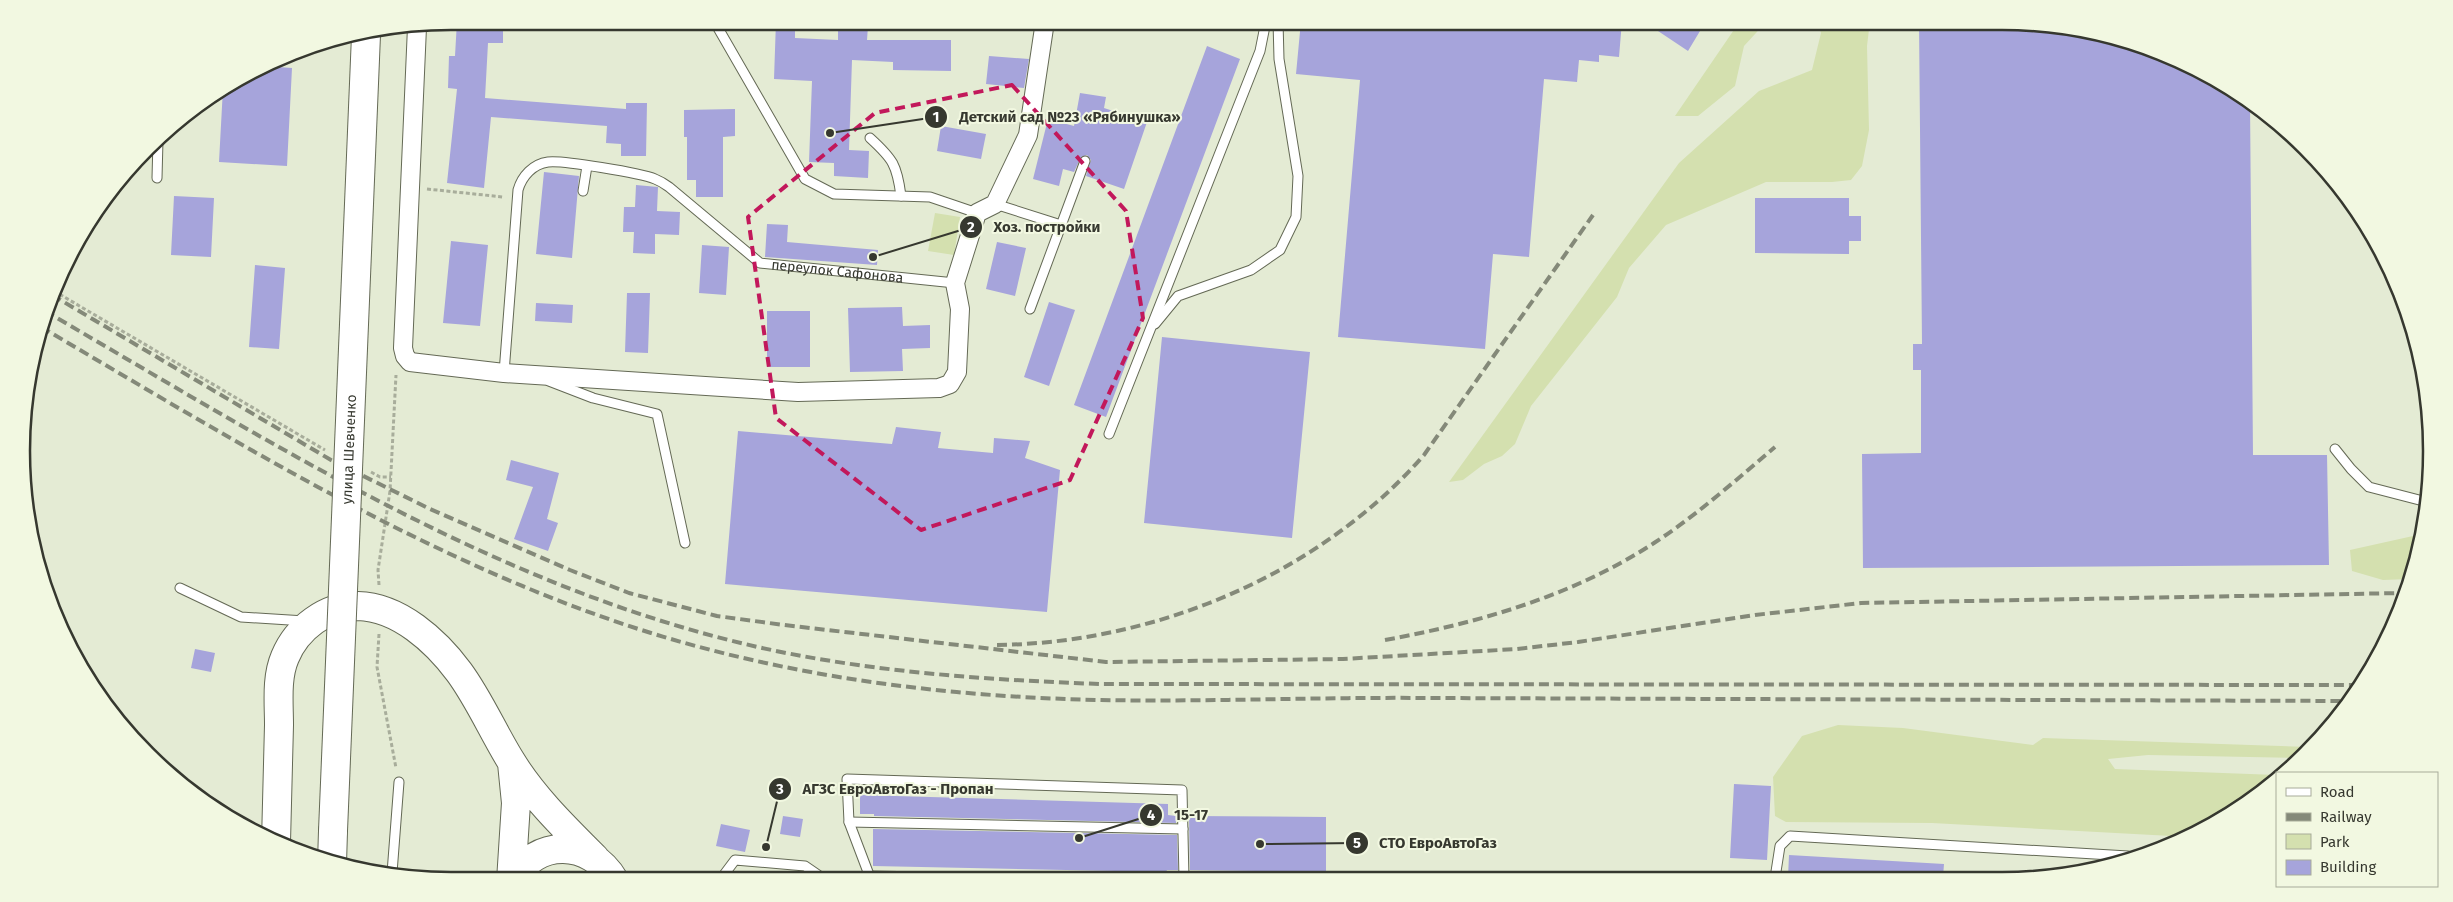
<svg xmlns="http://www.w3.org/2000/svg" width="2453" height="902" font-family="'Fira Sans',sans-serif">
	<rect width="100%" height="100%" fill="#e4ebd4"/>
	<path fill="#d4e0af" d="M1740,21H1767L1744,46L1735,86L1698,116H1675Z
		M1817,21H1870L1867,46L1869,130L1862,166L1851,180L1832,182H1766L1666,225L1629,268L1617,297L1531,406L1515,444L1502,456L1484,464L1463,480L1449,482L1679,163L1759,91L1812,70L1821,33Z
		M935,213L960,217L954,255L928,251Z
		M2422,534L2417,563L2410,579L2383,580L2352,571L2350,550Z
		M1838,725L1903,728L2033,745L2043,738L2309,747L2299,758L2148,755L2108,759L2115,769L2277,775V780L2190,837L1932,823L1786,822L1775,816L1773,777L1802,736Z"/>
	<path fill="#a6a4db" d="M457,21H503V43H488L485,98L626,109V103H647L646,156H621V144L606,143L607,126L491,117L484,188L447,183L457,89L448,88L449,56H455Z
		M776,21H795V38L838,40V25L868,26L867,40H951V71L893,70V62L852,60L849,150L869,151L868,178L834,176V163L809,162L812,81L774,79Z
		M1301,21H1622L1619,57L1599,55V62L1579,60L1577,82L1544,79L1529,257L1493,254L1485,349L1338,337L1360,80L1296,74Z
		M1643,21H1706L1688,51Z
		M1919,21H2002L2114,36L2192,66L2250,102L2253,455H2327L2329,565L1863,568L1862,454L1921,453V370H1913V344H1922Z
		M1207,46L1240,59L1106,417L1074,405Z
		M989,56L1029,59L1024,88L986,84Z
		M278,60V67L292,68L287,166L219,162L223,88L236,79Z
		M1080,93L1106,97L1104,108L1147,122L1124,189L1086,176L1091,160L1087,155L1081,157L1074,172L1063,169L1059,186L1033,179L1048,119L1074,126Z
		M735,109V136L723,137V197H696V180H687V137H684V110Z
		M941,126L986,134L981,159L937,151Z
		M544,172L579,176L572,258L536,254Z
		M636,185L658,187L657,211L680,212L679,235L655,234V254L633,253L634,232H623L624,207H635Z
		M174,196L214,198L211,257L171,255Z
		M1755,198H1849V216H1861V241H1849V254L1755,253Z
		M767,224L788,225L787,242L878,250L877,265L765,257Z
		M451,241L488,245L480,326L443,323Z
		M997,242L1026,248L1015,296L986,289Z
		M702,245L729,247L726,295L699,293Z
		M255,265L285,268L279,349L249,347Z
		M627,293H650L648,353L625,352Z
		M1049,302L1075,310L1049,386L1024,377Z
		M536,303L573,305L572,323L535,321Z
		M902,307L903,326L930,325V348L902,349L903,371L850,372L848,308Z
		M767,311H810V367H767Z
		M1162,337L1310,352L1292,538L1144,523Z
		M896,427L941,432L938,448L993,453L994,438L1030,441L1025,458L1060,470L1047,612L725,584L738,431L892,444Z
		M511,460L559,473L547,519L558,523L548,551L514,539L533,487L506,480Z
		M195,649L215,653L211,672L191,668Z
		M1734,784L1771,786L1767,860L1730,858Z
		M860,795L1168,804V815L1176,816V823L874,816V814H860Z
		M783,816L803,819L800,837L780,834Z
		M1189,816L1326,817V872L1190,870Z
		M721,824L750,830L745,852L716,846Z
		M873,829L1177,835L1178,870H1167L1166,872L873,866Z
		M1789,855L1944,864L1943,877L1788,878Z"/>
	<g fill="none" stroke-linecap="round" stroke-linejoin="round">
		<defs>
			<g id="lane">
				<path d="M714,21L805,179L834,194L930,197L977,213"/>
				<path d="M870,138C893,159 897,165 901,196"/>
				<path d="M157,178L158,140"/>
				<path d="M583,191L587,166"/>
				<path d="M995,204L1061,225"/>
				<path d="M1030,309L1085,161"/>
				<path d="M1155,324L1178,296L1251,270L1280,250L1296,217L1298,176L1279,59L1278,21"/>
				<path id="s1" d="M504,373L518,190C522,176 533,164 548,162C562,160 641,173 655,179C660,181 665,184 669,187L760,263L955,283"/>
				<path d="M549,381L593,398L657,414L685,543"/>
				<path d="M1109,434L1260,51L1266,21"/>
				<path d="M2335,449L2351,469L2369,487L2427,502"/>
				<path d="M180,588L241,617L305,621"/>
				<path d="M849,822L1183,829"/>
				<path d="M392,873L399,782"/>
				<path d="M871,876L1027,879"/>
				<path d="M1775,878L1780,846L1790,836L2128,856"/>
				<path d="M720,880L735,860L805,866L821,877L822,880"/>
				<path d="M871,880L849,822L847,779L1182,790L1184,879"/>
			</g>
			<path id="street" d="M417,27L403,348L405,356L410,362L504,373L798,392L939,388L950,384L957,372L960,309L955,283L977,213L995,204L1028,135L1044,28"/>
			<path id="primary" d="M276,842C277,803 278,764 279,725C279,703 276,678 285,657C297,628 326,606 358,606C399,607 436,641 459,672C479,699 493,732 511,761C533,797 565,828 595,858
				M511,881L516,803L512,763
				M513,881C535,837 591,840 614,880"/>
			<path id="highway" d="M332,863L333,831"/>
		</defs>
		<use href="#lane" stroke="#646955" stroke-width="11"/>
		<use href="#street" stroke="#646955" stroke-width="20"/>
		<use href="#primary" stroke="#646955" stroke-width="30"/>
		<use href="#highway" stroke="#646955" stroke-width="30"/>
		<path stroke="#a8ad9b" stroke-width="3" stroke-dasharray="4 2.5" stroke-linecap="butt" d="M427,189L503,197
			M54,291L325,450
			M371,472L380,477H391
			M379,585L378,570L390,491L396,375
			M379,634L377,667L396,768"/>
		<use href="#lane" stroke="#fff" stroke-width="9"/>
		<use href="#street" stroke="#fff" stroke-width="18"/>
		<use href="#primary" stroke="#fff" stroke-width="28"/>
		<use href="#highway" stroke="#fff" stroke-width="28"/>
		<path stroke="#848979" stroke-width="4" stroke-dasharray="10 5" stroke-linecap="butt" d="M52,295L331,460L430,509L570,570L629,593L717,616L784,625L1106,662L1343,659L1517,649L1578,642L1755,615L1861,603L2403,593
			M45,311C279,447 512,597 781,652C886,673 992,680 1099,684L2362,685
			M41,327C237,442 433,565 651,633C796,678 949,697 1101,700C1209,702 1317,697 1425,698C1733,699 2041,700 2350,701
			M1385,640C1478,623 1573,596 1654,543C1697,515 1736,480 1775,447
			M997,645C1155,643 1319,575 1424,455L1593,215"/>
		<defs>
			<g id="highway-bridge">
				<path id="s2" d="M333,831L366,35"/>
			</g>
		</defs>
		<use href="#highway-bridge" stroke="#646955" stroke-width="30" stroke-linecap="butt"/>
		<use href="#highway-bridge" stroke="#fff" stroke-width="28"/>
	</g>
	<path fill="none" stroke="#c2185b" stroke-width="4" stroke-dasharray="10 6" stroke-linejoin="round" d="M1012,85L1126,211L1143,318L1070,480L921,530L776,418L748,217L875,113Z"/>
	<g text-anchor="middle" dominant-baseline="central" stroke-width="4" stroke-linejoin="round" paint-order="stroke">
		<g font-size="14" fill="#36382f" stroke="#f2f8e1">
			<text stroke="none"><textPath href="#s1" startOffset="548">переулок Сафонова</textPath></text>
			<text stroke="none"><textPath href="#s2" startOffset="382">улица Шевченко</textPath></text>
		</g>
	</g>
	<path d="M0 0H2453V902H0ZM451 30H2002A421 421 0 0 1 2423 451V451A421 421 0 0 1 2002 872H451A421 421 0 0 1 30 451V451A421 421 0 0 1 451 30Z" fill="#f2f8e1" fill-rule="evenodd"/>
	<path fill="none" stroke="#36382f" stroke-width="2.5" d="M451 30H2002A421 421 0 0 1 2423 451V451A421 421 0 0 1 2002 872H451A421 421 0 0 1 30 451V451A421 421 0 0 1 451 30Z"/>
	<path fill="none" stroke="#36382f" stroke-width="2" d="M830 133L936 117M873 257L971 227M766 847L780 789M1079 838L1151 815M1260 844L1357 843"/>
	<g fill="#36382f" stroke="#f2f8e1" stroke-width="2">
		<circle cx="830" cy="133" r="5"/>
		<circle cx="873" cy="257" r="5"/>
		<circle cx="766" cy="847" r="5"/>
		<circle cx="1079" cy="838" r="5"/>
		<circle cx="1260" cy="844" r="5"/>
		<circle cx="936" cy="117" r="12"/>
		<circle cx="971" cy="227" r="12"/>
		<circle cx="780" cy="789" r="12"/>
		<circle cx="1151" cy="815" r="12"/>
		<circle cx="1357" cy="843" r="12"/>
	</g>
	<g font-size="15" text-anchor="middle" font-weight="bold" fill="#fff">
		<text x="936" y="122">1</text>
		<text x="971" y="232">2</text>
		<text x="780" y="794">3</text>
		<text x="1151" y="820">4</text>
		<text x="1357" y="848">5</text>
	</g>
	<g font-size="15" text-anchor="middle" font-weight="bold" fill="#36382f" stroke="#f2f8e1" stroke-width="4" stroke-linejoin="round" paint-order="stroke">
		<text x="1070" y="122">Детский сад №23 «Рябинушка»</text>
		<text x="1047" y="232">Хоз. постройки</text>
		<text x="898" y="794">АГЗС ЕвроАвтоГаз - Пропан</text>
		<text x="1191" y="820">15-17</text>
		<text x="1438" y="848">СТО ЕвроАвтоГаз</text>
	</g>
	<rect x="2276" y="772" width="162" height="115" fill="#f2f8e1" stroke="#a7ab9a"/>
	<rect x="2286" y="788" width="25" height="8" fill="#ffffff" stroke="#a7ab9a"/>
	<text x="2320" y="797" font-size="15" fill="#36382f">Road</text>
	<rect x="2286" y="813" width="25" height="8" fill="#848979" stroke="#a7ab9a"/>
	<text x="2320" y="822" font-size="15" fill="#36382f">Railway</text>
	<rect x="2286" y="834" width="25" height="15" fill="#d4e0af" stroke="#a7ab9a"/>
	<text x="2320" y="847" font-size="15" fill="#36382f">Park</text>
	<rect x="2286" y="860" width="25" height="15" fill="#a6a4db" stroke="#a7ab9a"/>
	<text x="2320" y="872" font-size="15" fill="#36382f">Building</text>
</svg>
